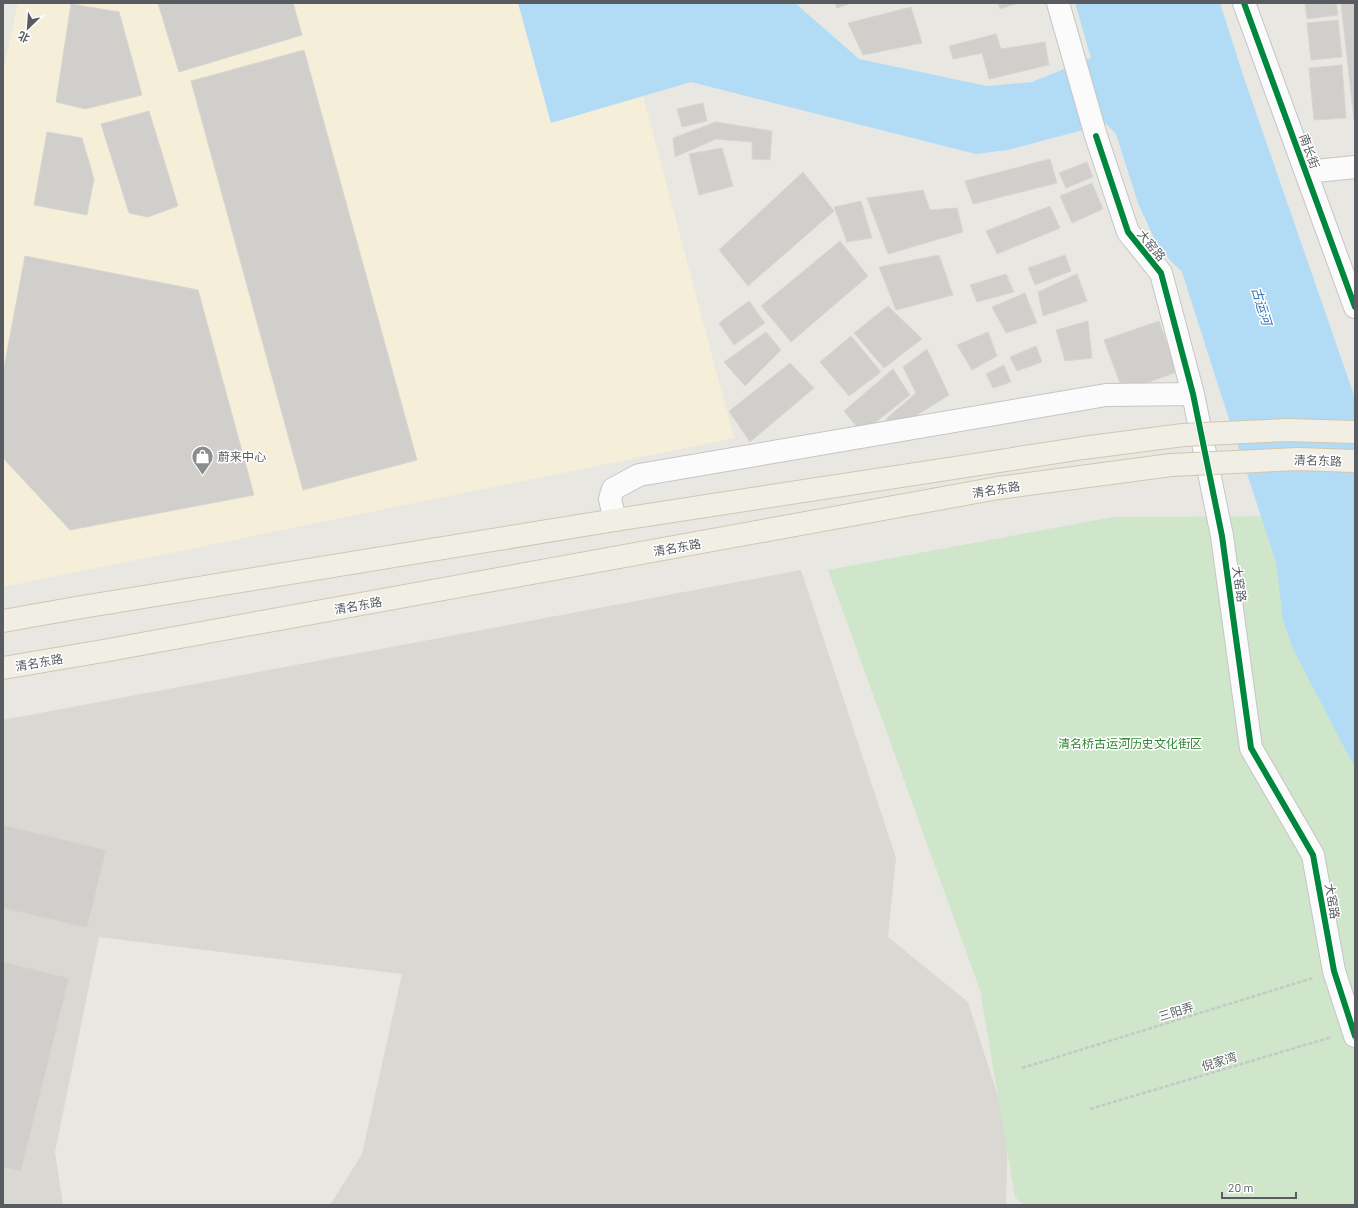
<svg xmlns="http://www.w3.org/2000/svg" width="1358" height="1208" font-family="Barlow,'Noto Sans SC',sans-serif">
	<rect width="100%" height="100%" fill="#e8e7e2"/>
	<path fill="#f5eed8" d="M18,3H518L551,122L643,96L734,438L3,587V72Z"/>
	<path fill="#d9d8d3" d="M801,570L896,858L888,937L968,1002L1008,1128L1006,1205H330L362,1154L402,974L99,937L55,1152L63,1205H3V720Z"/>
	<path fill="#cfe6cb" d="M1355,516V1205H1024L1015,1197L980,990L828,570L1113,517Z"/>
	<path fill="#b2dcf6" d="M518,3H795L859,59L987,86L1032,82L1091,58L1075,3H1220L1245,81L1355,398V768L1293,649L1283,620L1276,562L1217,382L1182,272L1159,249L1138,203L1116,134L1106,124L1007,150L976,154L691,82L551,123Z"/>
	<path fill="#d0cfcc" stroke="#d8d6d1" d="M158,3H293L302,35L179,72Z
		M835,3H851L837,8Z
		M998,3H1018L1000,9Z
		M1305,3H1336L1338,15L1307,19Z
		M1341,3H1355V120H1354Z
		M71,4L119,12L142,95L85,109L56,102Z
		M911,7L922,43L863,55L848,23Z
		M1338,20L1342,57L1311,60L1307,23Z
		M996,34L1001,49L1045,42L1049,65L989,79L982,53L953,59L949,46Z
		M304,50L417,460L303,490L191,81Z
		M1342,65L1346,118L1314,120L1309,68Z
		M703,103L707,121L682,127L677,109Z
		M149,111L178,206L148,217L129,213L101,124Z
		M716,122L772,131L770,160L752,159V142L716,139L675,157L673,138Z
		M47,132L82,138L94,179L87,215L34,205Z
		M722,148L733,186L699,195L689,154Z
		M1050,159L1057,183L973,204L965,181Z
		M1087,162L1093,177L1066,188L1059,173Z
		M803,172L834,211L748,286L719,250Z
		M1092,183L1103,209L1072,223L1060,196Z
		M923,190L930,210L957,208L963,232L888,254L867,198Z
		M861,201L872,238L847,242L834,207Z
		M1050,206L1060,228L997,254L986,231Z
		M840,241L868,276L791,342L761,306Z
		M939,255L953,295L896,310L879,267Z
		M1065,255L1071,271L1035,285L1028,268Z
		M25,256L198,290L254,495L70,530L3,458V373Z
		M1006,274L1014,292L977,302L970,285Z
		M1077,274L1087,301L1043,316L1038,292Z
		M1025,293L1037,323L1006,333L992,307Z
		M749,301L765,323L734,345L719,323Z
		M888,306L922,339L884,368L854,333Z
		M1088,321L1092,358L1065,361L1056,330Z
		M1159,321L1177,372L1123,391L1104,340Z
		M766,332L781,350L745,386L724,362Z
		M988,332L997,356L972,370L957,345Z
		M851,336L881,372L849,396L820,362Z
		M1036,346L1042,362L1017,371L1010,357Z
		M927,349L949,395L893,430L886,419L916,393L903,367Z
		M790,363L814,388L750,442L729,411Z
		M1004,365L1011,382L993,388L986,374Z
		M893,369L910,395L862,433L844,411Z
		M3,825L106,850L87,928L3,908Z
		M3,962L69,978L21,1171L3,1167Z"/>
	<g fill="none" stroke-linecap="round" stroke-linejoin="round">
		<defs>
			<path id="minor" d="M1058,3L1096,136L1128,232L1161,273L1193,394L1222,536L1251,748L1313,855L1334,971L1355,1036
				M1244,3L1355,307
				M1306,172L1355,167
				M615,520L610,499L613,489L639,475L1106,395L1193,394"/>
			<path id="major" d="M3,621L76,608L615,520L987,463
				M3,668L103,651L998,488"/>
		</defs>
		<use href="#minor" stroke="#c5c5c5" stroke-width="24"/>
		<use href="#major" stroke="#d1c7ae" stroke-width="24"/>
		<path stroke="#c3c9c6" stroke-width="2.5" stroke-dasharray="4 2" stroke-linecap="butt" d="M1022,1068L1313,978
			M1090,1109L1332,1037"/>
		<use href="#minor" stroke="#fcfbfb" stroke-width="22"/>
		<use href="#major" stroke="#f1efe5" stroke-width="22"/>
		<defs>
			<path id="major-bridge" d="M987,463L1083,448L1183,435L1287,430L1355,432
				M998,488L1171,465L1298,459L1355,461"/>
		</defs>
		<use href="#major-bridge" stroke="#d1c7ae" stroke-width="24" stroke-linecap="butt"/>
		<use href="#major-bridge" stroke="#f1efe5" stroke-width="22"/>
		<defs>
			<path id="cycleway" d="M1244,3L1355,307
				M1096,136L1128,232L1161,273L1193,394L1222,536L1251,748L1313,855L1334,971L1355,1036"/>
		</defs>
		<use href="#cycleway" stroke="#fff" stroke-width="8"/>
		<use href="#cycleway" stroke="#00873e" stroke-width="6"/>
	</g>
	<defs>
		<symbol id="shop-pin" viewBox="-11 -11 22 30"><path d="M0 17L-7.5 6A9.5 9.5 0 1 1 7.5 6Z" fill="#8a8d8e" stroke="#fff"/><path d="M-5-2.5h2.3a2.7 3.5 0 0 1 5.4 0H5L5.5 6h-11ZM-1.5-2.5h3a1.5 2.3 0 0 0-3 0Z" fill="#fff"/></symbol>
	</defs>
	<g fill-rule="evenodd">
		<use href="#shop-pin" x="190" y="444" width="25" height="34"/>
	</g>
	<g text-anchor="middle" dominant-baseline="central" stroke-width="3" stroke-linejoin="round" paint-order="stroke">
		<g font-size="12" fill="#585c61" stroke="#fff">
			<text transform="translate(1310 151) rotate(70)">南长街</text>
			<text transform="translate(1152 245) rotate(51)">大窑路</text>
			<text transform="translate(1318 460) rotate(2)">清名东路</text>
			<text transform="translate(996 489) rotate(-9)">清名东路</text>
			<text transform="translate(677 547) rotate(-10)">清名东路</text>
			<text transform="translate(1240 584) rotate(82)">大窑路</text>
			<text transform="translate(358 605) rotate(-10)">清名东路</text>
			<text transform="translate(39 662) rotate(-10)">清名东路</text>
			<text transform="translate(1333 901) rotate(80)">大窑路</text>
			<text transform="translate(1176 1011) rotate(-17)">三阳弄</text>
			<text transform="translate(1219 1061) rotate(-17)">倪家湾</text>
		</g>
		<g font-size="12" fill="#585c61" stroke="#fff" text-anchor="start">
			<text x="218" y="456">蔚来中心</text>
		</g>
		<g font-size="12" fill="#318632" stroke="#fff">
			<text x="1130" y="743">清名桥古运河历史文化街区</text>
		</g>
		<g font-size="13" font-style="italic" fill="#3778b4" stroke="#fff">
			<text transform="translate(1262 306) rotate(73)">古运河</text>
		</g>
	</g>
	<rect width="1358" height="1208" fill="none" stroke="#585c61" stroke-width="8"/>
	<g transform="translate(28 28) rotate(205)" stroke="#ffffff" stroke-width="3" paint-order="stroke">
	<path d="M0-3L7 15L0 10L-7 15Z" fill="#585c61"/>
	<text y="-6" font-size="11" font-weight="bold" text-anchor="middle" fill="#585c61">北</text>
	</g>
	<path d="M1222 1192v6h74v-6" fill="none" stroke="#585c61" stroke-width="2"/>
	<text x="1228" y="1192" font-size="12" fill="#585c61" stroke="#ffffff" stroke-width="3" paint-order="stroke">20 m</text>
</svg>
